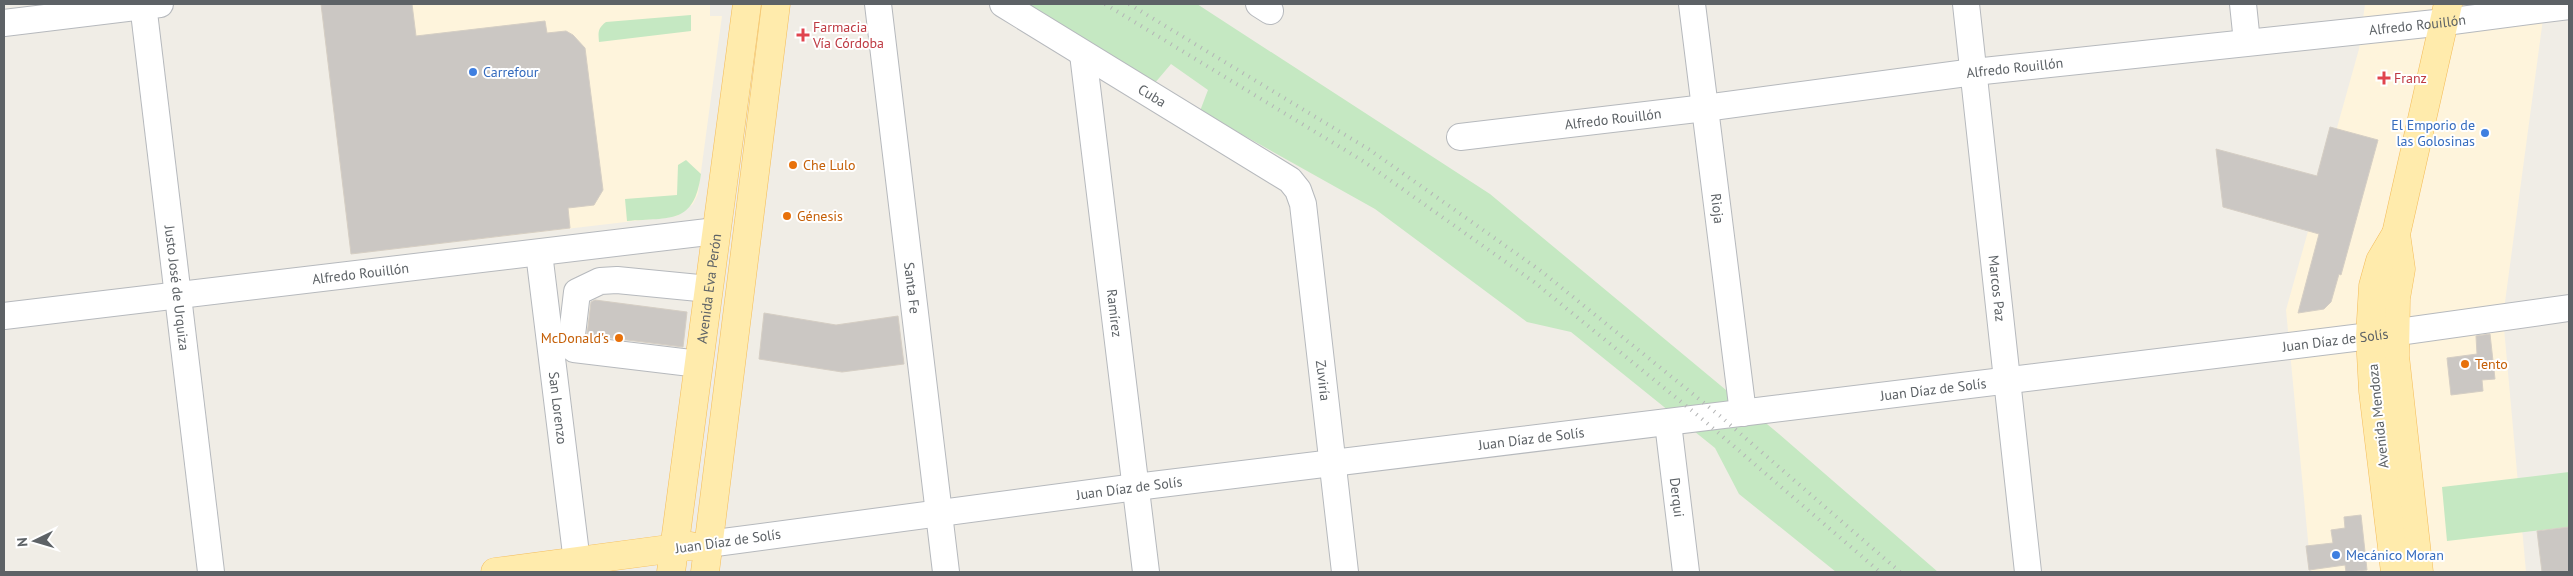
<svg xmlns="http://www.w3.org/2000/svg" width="2573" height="576" font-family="'PT Sans',sans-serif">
	<rect width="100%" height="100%" fill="#f0ede6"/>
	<path fill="#fef4dc" d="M321,4H710V16H722L698,194L693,204L677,216L351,254Z
		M2365,4H2545L2503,317L2526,572H2311L2286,310L2359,49Z"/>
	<path fill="#c5e8c2" d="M1026,4H1197L1490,194L1779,434L1938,572H1836L1739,494L1715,448L1571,332L1527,322L1375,209L1200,111L1208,90L1171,64L1154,84Z
		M691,15V31L599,42C598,32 598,28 606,22Z
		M686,160L701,174C694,225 671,217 627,221L625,199L677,195L678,165Z
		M2569,472V527L2447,541L2442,487Z"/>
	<path fill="#cbc7c3" stroke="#d5cec4" d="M321,4H412L416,36L545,21L547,33L566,31L573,35L585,48L603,190L594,205L568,208L570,228L351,254Z
		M2330,127L2378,140L2341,275L2339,274L2331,302L2324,309L2298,313L2319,234L2223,207L2216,149L2317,176Z
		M595,300L687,312L683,347L587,335L591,302Z
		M764,313L836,325L898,316L904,364L842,372L759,359Z
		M2490,334L2495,379L2482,380L2483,391L2451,395L2447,358L2477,354L2476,336Z
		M2361,515L2367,570L2346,572L2345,565L2309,570L2306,546L2333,543L2331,530L2345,528L2344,517Z
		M2569,527V572H2542L2537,531Z"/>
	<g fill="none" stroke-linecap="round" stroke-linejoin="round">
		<defs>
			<g id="minor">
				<path id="s1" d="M143,4L211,572"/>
				<path id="s2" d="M878,4L946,572"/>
				<path id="s3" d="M1003,4L1290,180L1298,190L1303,204L1345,572"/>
				<path d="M1259,4L1270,11"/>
				<path id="s4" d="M1692,4L1743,413"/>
				<path id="s5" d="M1966,4L2028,572"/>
				<path d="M2243,4L2247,42"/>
				<path d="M4,23L160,4"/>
				<path id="s6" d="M1083,54L1146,572"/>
				<path id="s7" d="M1460,137L1705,108L1974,72L2445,22L2569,6"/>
				<path id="s8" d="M539,253L577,562"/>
				<path id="s9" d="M4,316L716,231"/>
				<path d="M699,364L574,349L572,335L577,292L600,281L617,280L709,289"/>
				<path id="s10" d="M1668,423L1686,572"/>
				<path id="s11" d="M708,544L1136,487L2370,336L2569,308"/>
			</g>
			<g id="major">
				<path d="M2396,234L2401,269L2396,298L2395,356L2419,572"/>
				<path d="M495,572L691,546"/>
				<path id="s12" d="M671,572L747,4"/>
				<path d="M705,572L776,4"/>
				<path d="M2395,572L2373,391L2370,336L2373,286L2380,261L2396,234L2448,4"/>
			</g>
		</defs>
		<use href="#minor" stroke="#b6b9bd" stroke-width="28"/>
		<use href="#major" stroke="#f4bc5a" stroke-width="29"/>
		<use href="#minor" stroke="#fff" stroke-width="26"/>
		<use href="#major" stroke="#ffebac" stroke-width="28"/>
		<path stroke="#b4b5b6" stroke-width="4" stroke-dasharray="1 6" stroke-linecap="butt" d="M1105,4L1363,161L1534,282L1701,418L1880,572
			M1129,4L1370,150L1541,271L1720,416L1900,572"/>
	</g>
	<g fill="#e0444e" stroke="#fff" stroke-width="2">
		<path d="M800.5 27.5h5v5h5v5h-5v5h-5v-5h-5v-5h5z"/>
		<path d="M2381.5 70.5h5v5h5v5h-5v5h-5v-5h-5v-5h5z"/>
	</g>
	<g fill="#3f7fe0" stroke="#fff" stroke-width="2">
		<circle cx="473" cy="72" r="5"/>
		<circle cx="2485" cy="133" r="5"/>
		<circle cx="2336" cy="555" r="5"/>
	</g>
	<g fill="#e8710a" stroke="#fff" stroke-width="2">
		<circle cx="793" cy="165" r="5"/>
		<circle cx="787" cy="216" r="5"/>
		<circle cx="619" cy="338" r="5"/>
		<circle cx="2465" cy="364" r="5"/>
	</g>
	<g text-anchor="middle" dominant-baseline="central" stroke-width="4" stroke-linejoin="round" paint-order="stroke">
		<g font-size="14" fill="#5d6266" stroke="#fff">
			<text stroke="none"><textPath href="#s7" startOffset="964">Alfredo Rouillón</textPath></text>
			<text stroke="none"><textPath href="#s7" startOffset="559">Alfredo Rouillón</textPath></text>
			<text stroke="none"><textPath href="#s3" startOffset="175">Cuba</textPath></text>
			<text stroke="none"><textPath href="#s7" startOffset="154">Alfredo Rouillón</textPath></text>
			<text stroke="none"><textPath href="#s4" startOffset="206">Rioja</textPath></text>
			<text stroke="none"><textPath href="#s9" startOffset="359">Alfredo Rouillón</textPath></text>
			<text stroke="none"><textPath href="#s1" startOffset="286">Justo José de Urquiza</textPath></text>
			<text stroke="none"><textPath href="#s12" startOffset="286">Avenida Eva Perón</textPath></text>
			<text stroke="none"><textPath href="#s2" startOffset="286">Santa Fe</textPath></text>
			<text stroke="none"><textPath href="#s5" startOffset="286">Marcos Paz</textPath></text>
			<text stroke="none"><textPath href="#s6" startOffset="261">Ramírez</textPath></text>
			<text stroke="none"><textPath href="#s11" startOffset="1640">Juan Díaz de Solís</textPath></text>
			<text stroke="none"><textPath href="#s3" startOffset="542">Zuviría</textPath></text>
			<text stroke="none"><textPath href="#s11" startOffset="1235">Juan Díaz de Solís</textPath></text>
			<text stroke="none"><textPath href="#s8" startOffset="156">San Lorenzo</textPath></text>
			<text transform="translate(2378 416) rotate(-96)">Avenida Mendoza</text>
			<text stroke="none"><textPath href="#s11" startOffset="830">Juan Díaz de Solís</textPath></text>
			<text stroke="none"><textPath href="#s11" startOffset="425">Juan Díaz de Solís</textPath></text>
			<text stroke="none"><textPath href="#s10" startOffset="75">Derqui</textPath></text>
			<text transform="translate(728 541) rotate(-8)">Juan Díaz de Solís</text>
		</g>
		<g font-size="14" fill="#be3a42" stroke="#fff" text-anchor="start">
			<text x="813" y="27">Farmacia<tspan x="813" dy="16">Vía Córdoba</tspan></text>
			<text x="2394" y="78">Franz</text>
		</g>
		<g font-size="14" fill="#366cbe" stroke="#fff" text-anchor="start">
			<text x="483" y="72">Carrefour</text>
			<text x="2475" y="125" text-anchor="end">El Emporio de<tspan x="2475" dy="16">las Golosinas</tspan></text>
			<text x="2346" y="555">Mecánico Moran</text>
		</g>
		<g font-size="14" fill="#c56008" stroke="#fff" text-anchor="start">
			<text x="803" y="165">Che Lulo</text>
			<text x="797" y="216">Génesis</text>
			<text x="609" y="338" text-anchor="end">McDonald's</text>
			<text x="2475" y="364">Tento</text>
		</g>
	</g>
	<rect width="2573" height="576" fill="none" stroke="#5d6266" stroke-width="10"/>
	<g transform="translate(35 541) rotate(265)" stroke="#ffffff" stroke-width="4" paint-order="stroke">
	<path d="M0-4L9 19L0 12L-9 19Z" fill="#5d6266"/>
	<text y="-8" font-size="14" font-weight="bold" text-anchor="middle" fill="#5d6266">N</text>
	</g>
</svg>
